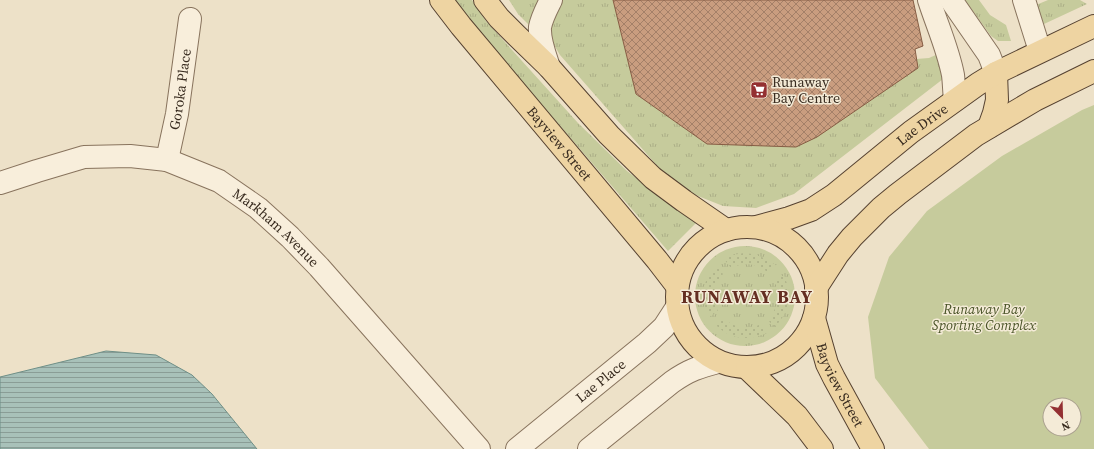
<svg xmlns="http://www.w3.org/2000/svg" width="1094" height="449" font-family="'Source Serif 4',serif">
	<defs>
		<pattern id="grass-tufts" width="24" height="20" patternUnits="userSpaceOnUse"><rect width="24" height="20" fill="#c6cb9c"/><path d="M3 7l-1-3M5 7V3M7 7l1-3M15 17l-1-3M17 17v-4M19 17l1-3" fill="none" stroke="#abae86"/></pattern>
		<pattern id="garden-dots" width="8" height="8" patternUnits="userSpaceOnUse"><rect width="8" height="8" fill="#c6cb9c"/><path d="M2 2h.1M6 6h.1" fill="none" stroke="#abae86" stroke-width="1.8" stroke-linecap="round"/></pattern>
		<pattern id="water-rules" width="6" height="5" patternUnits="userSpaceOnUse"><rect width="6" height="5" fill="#a8c1b9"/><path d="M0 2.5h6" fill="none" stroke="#8a9d96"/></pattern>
		<pattern id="building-cross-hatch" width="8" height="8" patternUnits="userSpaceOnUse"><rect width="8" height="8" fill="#c99d7f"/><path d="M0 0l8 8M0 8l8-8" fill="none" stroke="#a48068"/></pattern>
	</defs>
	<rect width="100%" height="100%" fill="#ede1c8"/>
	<path fill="url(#grass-tufts)" d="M453,0H472L486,21L578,123L627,171L696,223L668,251L465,16Z
		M509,0H542L529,25L518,14Z
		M559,0H613L636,94L707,144L796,146L916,59L929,58L938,54L943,79L794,194L756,208L723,206L693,194L667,177L560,55L551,40L550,16Z
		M965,0H979L990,15L1006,25L1011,41H998L991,36Z
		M1048,0H1080L1087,4L1044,24L1036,5Z
		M695 296a50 50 0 1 1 100 0a50 50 0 1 1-100 0Z"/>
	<path fill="#c6cb9c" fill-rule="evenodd" d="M1094,105V449H929L875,378L868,317L889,257L927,211L1002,156L1082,110ZM1050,405H1074V429H1050Z"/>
	<path fill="url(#garden-dots)" d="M744,253C758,254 765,258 777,266L768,273C758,263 743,262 731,268L724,259L733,255Z
		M716,266L723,274C714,284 711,299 718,311L709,317C700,301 702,278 716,266Z
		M784,275C785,279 787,283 788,287C792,301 785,318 774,327L768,320C778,307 782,295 774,281Z
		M723,318C735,328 747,331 761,324L767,333C747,341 730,340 715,324Z"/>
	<path fill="url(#water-rules)" stroke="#6f8f87" d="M106,351L156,355L192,375L212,394L257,449H0V377Z"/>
	<path fill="url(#building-cross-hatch)" stroke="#865d44" d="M613,0H913L923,46L915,49L918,68L817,137L796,147L707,144L636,94Z"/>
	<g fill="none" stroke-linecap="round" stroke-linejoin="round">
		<defs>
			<g id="minor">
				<path d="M929,0C937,25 948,49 953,75C954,83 954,91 955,100"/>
				<path d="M951,0L989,55L996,73"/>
				<path d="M1024,0L1040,51"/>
				<path d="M549,67C545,55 539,40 540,27C542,17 547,8 551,0"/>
				<path id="s1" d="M167,160L177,114L190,19"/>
				<path id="s2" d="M0,183L37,171L84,157L130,156L167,160L219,181L258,208L290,237L319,267L479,449"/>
				<path id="s3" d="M517,449L647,343L664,327L677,307"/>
				<path d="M589,449L672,382C689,370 699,367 718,362"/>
			</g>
			<g id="major">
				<path id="s4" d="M441,0L461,26L657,260L677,286"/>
				<path d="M485,0L499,18L516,35L549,67L609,135L653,178L684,201L726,230"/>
				<path d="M989,127L994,113L997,100L996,73"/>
				<path id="s5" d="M756,227L789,218L811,210L834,195L911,132L978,84L996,73L1094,26"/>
				<circle cx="747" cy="297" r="70"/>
				<path d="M816,288L838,254L852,237L881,208L898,194L976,135L1035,100L1094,71"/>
				<path id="s6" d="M814,318L827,364L834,378L873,449"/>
				<path d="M747,368L797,416L822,449"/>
			</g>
		</defs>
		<use href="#minor" stroke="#88735d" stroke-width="24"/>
		<use href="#major" stroke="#564231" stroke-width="24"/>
		<use href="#minor" stroke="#f8eedb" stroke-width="22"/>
		<use href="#major" stroke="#eed4a2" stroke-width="22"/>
	</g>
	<defs>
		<symbol id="supermarket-square" viewBox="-11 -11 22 22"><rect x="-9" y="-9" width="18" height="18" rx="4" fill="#943032" stroke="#f4ebd7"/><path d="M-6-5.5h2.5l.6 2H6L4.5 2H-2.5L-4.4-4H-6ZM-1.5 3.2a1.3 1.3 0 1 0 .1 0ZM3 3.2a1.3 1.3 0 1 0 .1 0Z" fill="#fff"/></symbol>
	</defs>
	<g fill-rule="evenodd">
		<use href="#supermarket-square" x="749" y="80" width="20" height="20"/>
	</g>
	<g text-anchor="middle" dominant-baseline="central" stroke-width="3" stroke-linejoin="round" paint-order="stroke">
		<g font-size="14" fill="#392c20" stroke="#f4ebd7" text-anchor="start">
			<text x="772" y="82">Runaway<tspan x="772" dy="16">Bay Centre</tspan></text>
		</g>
		<g font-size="14" fill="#392c20" stroke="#f4ebd7">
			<text stroke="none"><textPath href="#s1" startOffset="72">Goroka Place</textPath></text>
			<text stroke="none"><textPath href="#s5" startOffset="198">Lae Drive</textPath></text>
			<text stroke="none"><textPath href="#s4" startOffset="186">Bayview Street</textPath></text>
			<text stroke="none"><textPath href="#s2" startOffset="301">Markham Avenue</textPath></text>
			<text stroke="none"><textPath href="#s3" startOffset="108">Lae Place</textPath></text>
			<text stroke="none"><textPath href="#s6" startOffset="72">Bayview Street</textPath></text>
		</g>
		<g font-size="14" font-style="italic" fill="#4a5428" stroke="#f4ebd7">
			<text x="984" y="309">Runaway Bay<tspan x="984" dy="16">Sporting Complex</tspan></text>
		</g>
		<g font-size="18" font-weight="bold" letter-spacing="1" fill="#642e22" stroke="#f4ebd7">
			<text x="747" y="296">RUNAWAY BAY</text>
		</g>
	</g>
	<g transform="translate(1062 417) rotate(157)"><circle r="19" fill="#f4ebd7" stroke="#a99f8e"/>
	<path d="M0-3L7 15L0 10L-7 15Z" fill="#943032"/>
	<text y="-6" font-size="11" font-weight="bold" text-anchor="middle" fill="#392c20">N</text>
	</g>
</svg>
